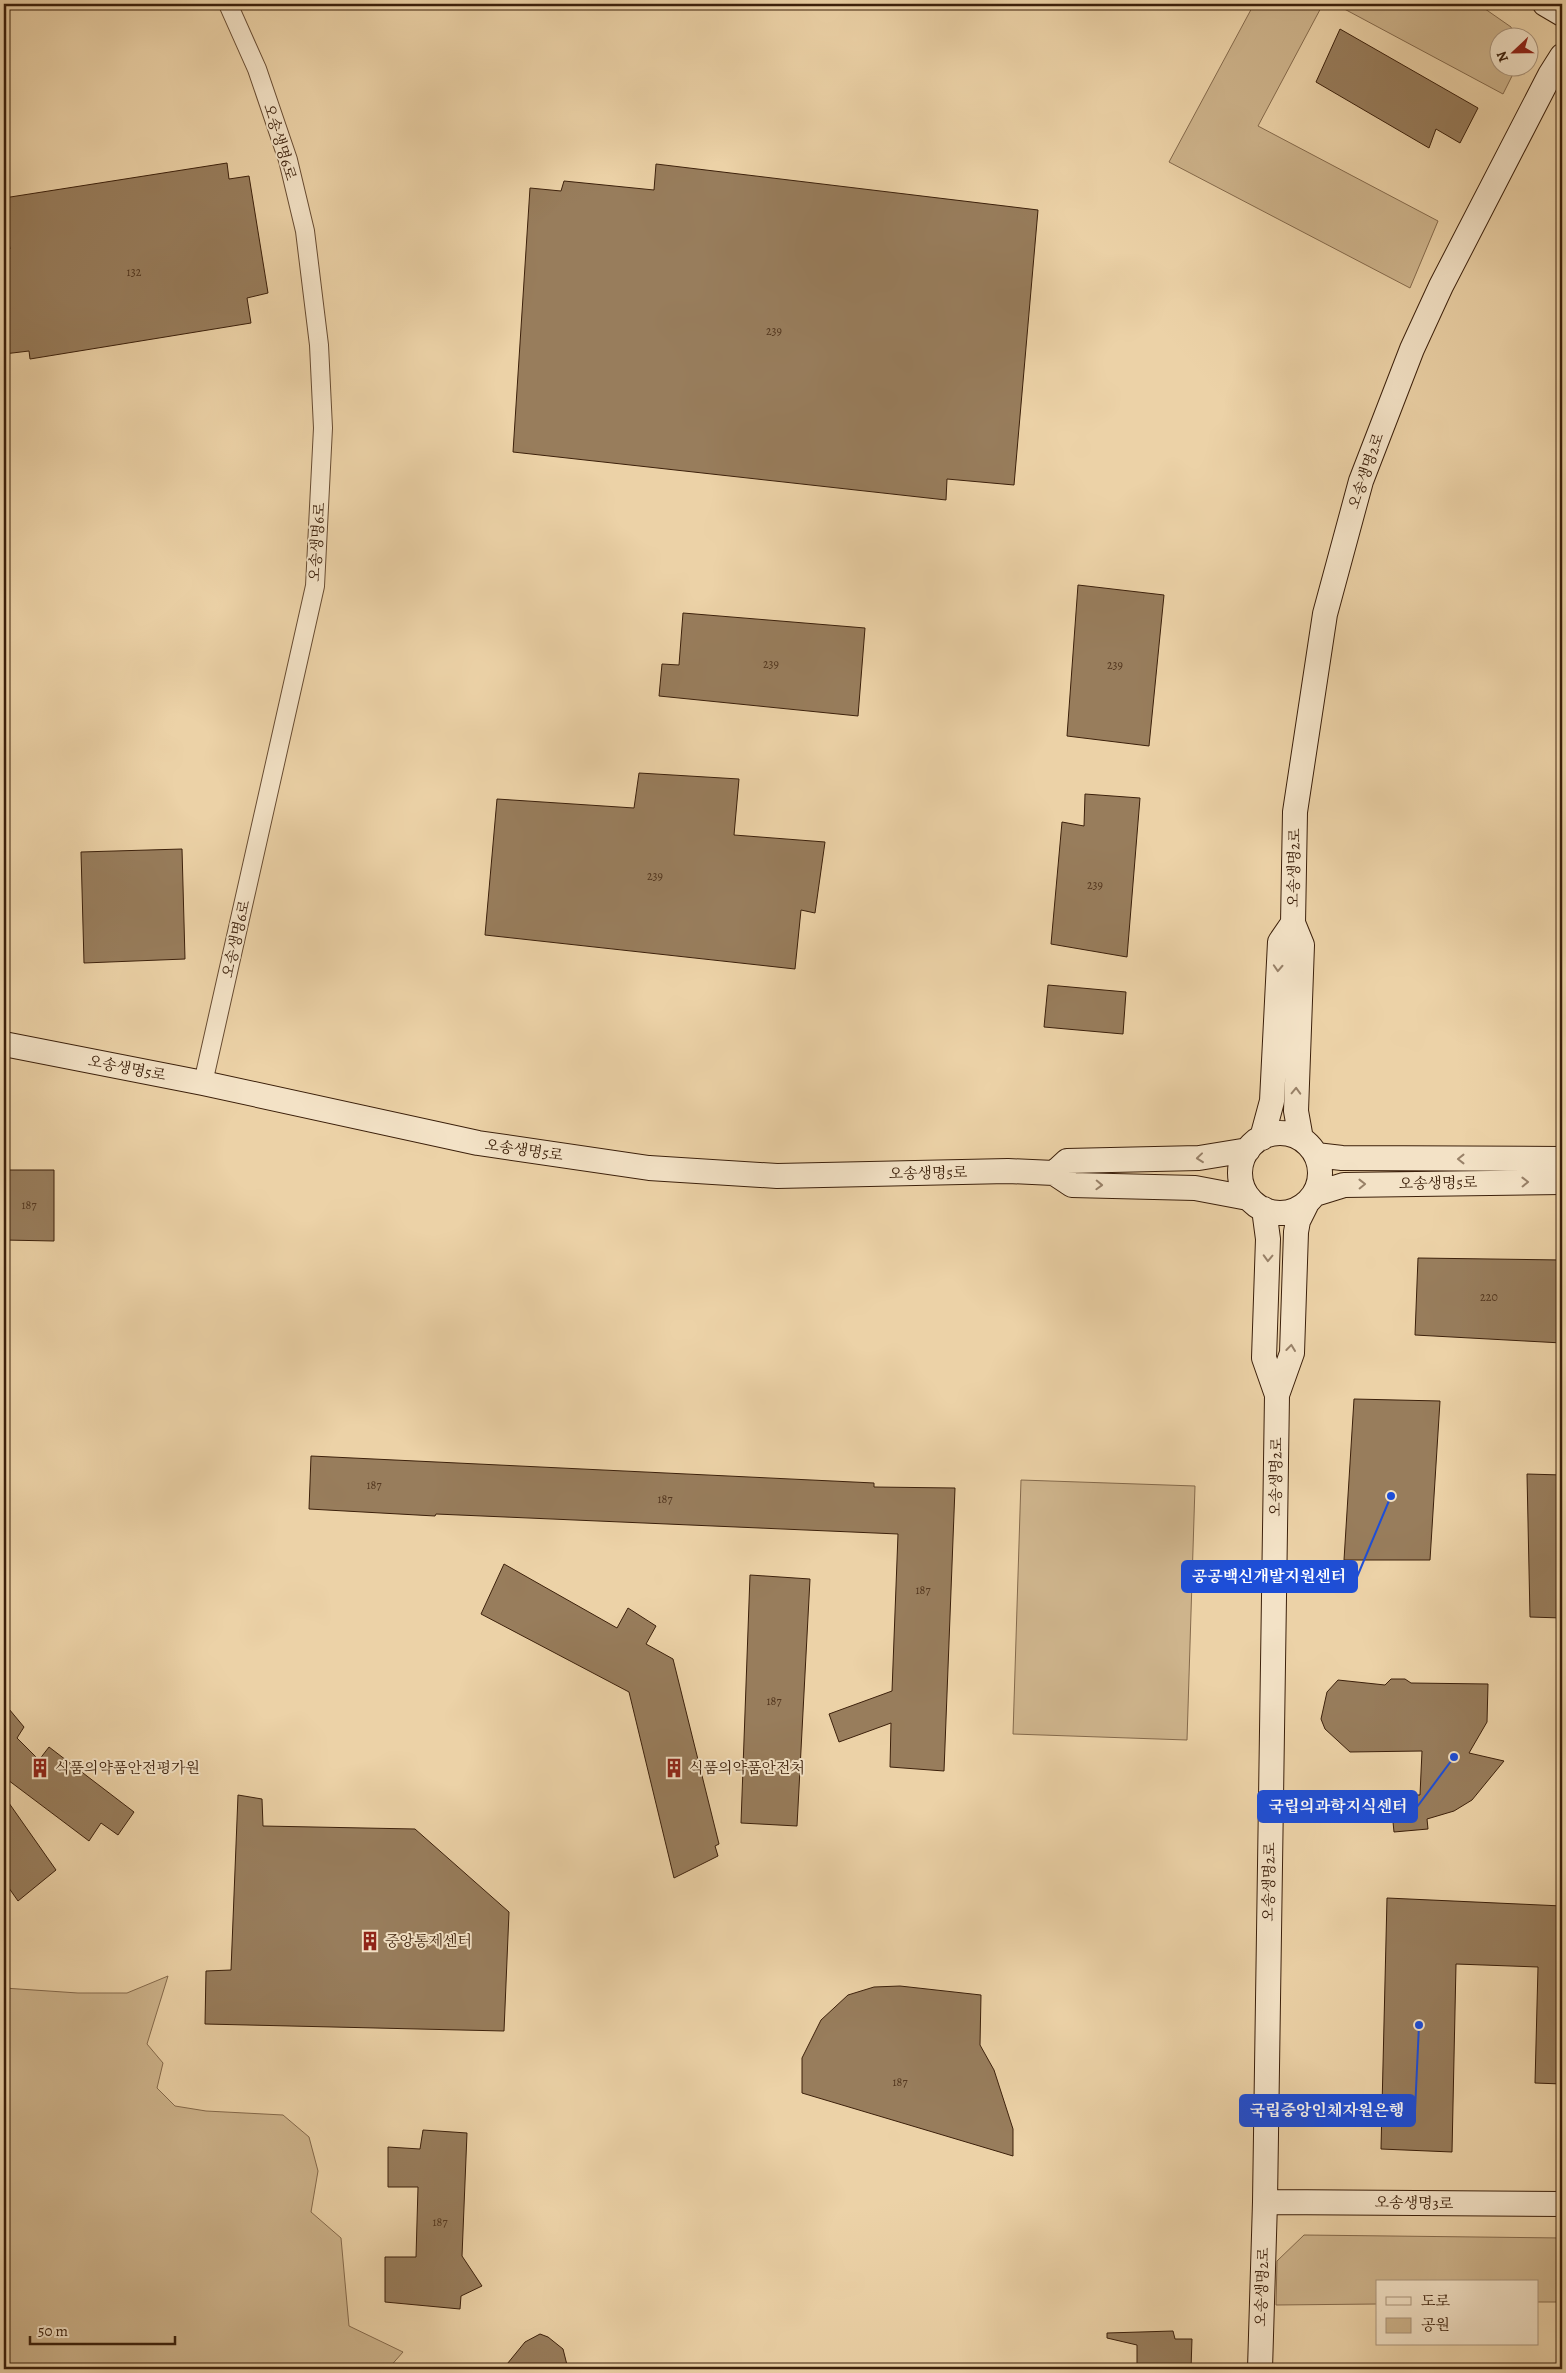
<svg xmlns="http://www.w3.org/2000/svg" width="1566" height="2373" font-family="Alegreya,'Noto Serif KR',serif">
	<rect width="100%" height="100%" fill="#ecd2a7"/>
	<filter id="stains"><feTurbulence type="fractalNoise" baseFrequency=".004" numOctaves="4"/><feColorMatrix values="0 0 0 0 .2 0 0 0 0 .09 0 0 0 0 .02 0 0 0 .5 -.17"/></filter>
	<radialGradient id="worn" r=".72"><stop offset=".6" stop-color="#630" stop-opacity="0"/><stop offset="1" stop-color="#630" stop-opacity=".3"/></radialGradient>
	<path fill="#ceb48c" stroke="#856a4c" d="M1254,4H1323L1258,126L1438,221L1410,288L1169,162Z
		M1335,4H1478L1511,27L1515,37L1498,38V68H1516L1503,94Z
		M1021,1480L1195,1486L1187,1740L1013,1734Z
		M168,1976L147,2044L163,2063L157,2088L175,2106L206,2111L283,2115L309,2137L318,2171L311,2212L341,2238L349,2326L403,2352L388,2369H4V1988L78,1993H127Z
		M1304,2235L1562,2238V2302H1537V2282H1377V2304L1276,2305L1277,2261Z"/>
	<path fill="#987d5c" stroke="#3c200b" d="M1340,29L1478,108L1460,143L1436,129L1429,148L1316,82Z
		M227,163L229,179L249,176L268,293L247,298L251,323L30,359L29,351L4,354V250L10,249L4,214V198Z
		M656,164L1038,210L1014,485L947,479L946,500L513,452L530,188L561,191L564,181L654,190Z
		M1078,585L1164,595L1149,746L1067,736Z
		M683,613L865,628L858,716L659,696L662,664L679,665Z
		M639,773L739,779L734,835L825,842L815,913L801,910L795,969L485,935L497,799L634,808Z
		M1085,794L1140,798L1127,957L1051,944L1062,822L1084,826Z
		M182,849L185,959L84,963L81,852Z
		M1048,985L1126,992L1123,1034L1044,1027Z
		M4,1170H54V1241L4,1240Z
		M1418,1258L1562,1260V1343L1415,1335Z
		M1354,1399L1440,1401L1430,1560H1344Z
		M311,1456L874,1483V1487L955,1488L944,1771L890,1767L891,1723L839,1742L829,1714L892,1691L898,1534L436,1514L435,1516L309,1509Z
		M1527,1474L1562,1475V1618L1530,1617Z
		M504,1564L617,1628L628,1608L656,1626L646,1644L673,1659L719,1844L715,1846L718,1856L674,1878L629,1692L481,1614Z
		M750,1575L810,1579L797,1826L741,1823Z
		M1391,1679H1405L1411,1683L1488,1684L1487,1722L1469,1753L1504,1761L1472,1800L1454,1811L1427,1819L1428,1829L1394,1832L1393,1822L1344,1820L1346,1794L1420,1795L1422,1751L1350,1752L1325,1729L1321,1719L1327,1692L1338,1680L1385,1685Z
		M4,1703L24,1727L17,1738L39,1760L49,1747L134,1812L118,1835L101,1823L89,1841L4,1777Z
		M238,1795L262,1799L263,1826L415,1829L509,1912L504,2031L205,2024L206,1971L231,1970Z
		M4,1796L56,1870L18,1901L4,1881Z
		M1387,1898L1562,1906V2084L1535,2083L1538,1967L1456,1964L1452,2152L1381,2149Z
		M900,1986L981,1995L980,2045L994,2070L1013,2129V2156L802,2093V2058L821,2020L848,1995L874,1987Z
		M423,2130L467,2133L462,2256L482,2286L461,2296L460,2309L385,2302V2257H416L418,2187H388V2147L420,2149Z
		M1173,2331L1175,2339H1192L1191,2369H1137V2345L1107,2338V2333Z
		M540,2334L548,2337L563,2349L568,2369H503L525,2342Z"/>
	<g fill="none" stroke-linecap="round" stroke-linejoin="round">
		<defs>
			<path id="street" d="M203,1083L315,586L323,428L319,345L305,231L288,160L257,69L228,4"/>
			<path id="secondary" d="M1545,4L1562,14
				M4,1044L203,1083L478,1143L649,1168L777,1176L1008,1171L1054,1173L1072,1185L1195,1188L1248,1198
				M1240 1173a40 40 0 1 1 80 0a40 40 0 1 1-80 0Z
				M1262,1138L1272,1101L1280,942L1293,923
				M1301,1139L1296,1111L1302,945L1293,923L1295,812L1325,614L1361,481L1412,349L1441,286L1550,75L1562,56
				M1316,1155L1342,1158L1562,1159
				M1054,1173L1067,1161L1199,1158L1248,1150
				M1315,1194L1344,1185L1562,1182
				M1264,1209L1268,1239L1264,1358L1277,1395
				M1265,2202L1562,2204
				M1260,2369L1265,2202L1277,1395L1292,1353L1296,1232L1298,1221L1306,1205"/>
		</defs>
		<use href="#street" stroke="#684c32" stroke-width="20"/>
		<use href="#secondary" stroke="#3c200b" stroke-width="26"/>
		<use href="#street" stroke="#f3e2c6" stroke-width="18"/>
		<use href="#secondary" stroke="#f3e2c6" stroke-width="24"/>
	</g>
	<defs><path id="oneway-chevron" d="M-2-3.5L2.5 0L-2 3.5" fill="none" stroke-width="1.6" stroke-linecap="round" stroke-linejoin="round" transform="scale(1.25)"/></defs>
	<g stroke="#988168">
		<use href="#oneway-chevron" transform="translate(1278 968) rotate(93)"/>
		<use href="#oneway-chevron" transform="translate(1296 1091) rotate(-88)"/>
		<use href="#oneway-chevron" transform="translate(1200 1158) rotate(174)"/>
		<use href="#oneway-chevron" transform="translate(1461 1159) rotate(-180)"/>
		<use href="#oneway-chevron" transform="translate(1525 1182) rotate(-1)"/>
		<use href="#oneway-chevron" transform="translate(1362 1184) rotate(-1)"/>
		<use href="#oneway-chevron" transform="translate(1099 1185) rotate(2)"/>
		<use href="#oneway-chevron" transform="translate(1268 1258) rotate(92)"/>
		<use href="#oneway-chevron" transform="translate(1291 1348) rotate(-83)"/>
	</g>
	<defs>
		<symbol id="building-bare" viewBox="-9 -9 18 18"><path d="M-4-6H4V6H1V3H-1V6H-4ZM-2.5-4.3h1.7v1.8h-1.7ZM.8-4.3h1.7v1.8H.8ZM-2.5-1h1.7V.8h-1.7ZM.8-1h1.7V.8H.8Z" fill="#8f2418" stroke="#f3e2c6" stroke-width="2.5" paint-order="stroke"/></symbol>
	</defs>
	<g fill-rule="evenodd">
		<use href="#building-bare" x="26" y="1754" width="28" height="28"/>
		<use href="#building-bare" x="660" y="1754" width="28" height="28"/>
		<use href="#building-bare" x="356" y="1927" width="28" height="28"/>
	</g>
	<g text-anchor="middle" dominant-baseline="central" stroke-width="4" stroke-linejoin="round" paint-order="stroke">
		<g font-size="12" fill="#53371f">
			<text x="134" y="272">132</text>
			<text x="774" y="331">239</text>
			<text x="771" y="664">239</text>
			<text x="1115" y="665">239</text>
			<text x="655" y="876">239</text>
			<text x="1095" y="885">239</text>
			<text x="29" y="1205">187</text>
			<text x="1489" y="1297">220</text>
			<text x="374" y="1485">187</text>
			<text x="665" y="1499">187</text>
			<text x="923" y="1590">187</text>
			<text x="774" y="1701">187</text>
			<text x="900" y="2082">187</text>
			<text x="440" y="2222">187</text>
		</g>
		<g font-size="15" fill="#3c200b" stroke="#f3e2c6">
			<text transform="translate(280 142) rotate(73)">오송생명6로</text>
			<text transform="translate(1366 471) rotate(-71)">오송생명2로</text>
			<text transform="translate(317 542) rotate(-86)">오송생명6로</text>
			<text transform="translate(1294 868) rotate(-89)">오송생명2로</text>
			<text transform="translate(236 939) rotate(-77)">오송생명6로</text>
			<text transform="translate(127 1068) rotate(11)">오송생명5로</text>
			<text transform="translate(524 1150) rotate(8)">오송생명5로</text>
			<text transform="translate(928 1173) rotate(-1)">오송생명5로</text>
			<text transform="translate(1438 1183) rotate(-1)">오송생명5로</text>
			<text transform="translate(1276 1477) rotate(-89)">오송생명2로</text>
			<text transform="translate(1269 1882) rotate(-89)">오송생명2로</text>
			<text transform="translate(1414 2203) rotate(1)">오송생명3로</text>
			<text transform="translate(1262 2287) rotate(-88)">오송생명2로</text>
		</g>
		<g font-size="15" fill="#3c200b" stroke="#f3e2c6" text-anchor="start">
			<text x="55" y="1768">식품의약품안전평가원</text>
			<text x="689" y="1768">식품의약품안전처</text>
			<text x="385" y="1941">중앙통제센터</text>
		</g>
	</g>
	<path fill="none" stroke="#1d4ed8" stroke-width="2" d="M1391 1496L1357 1577M1454 1757L1417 1807M1419 2025L1415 2111"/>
	<g fill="#1d4ed8" stroke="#f3e2c6" stroke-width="2">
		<circle cx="1391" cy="1496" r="5"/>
		<circle cx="1454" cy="1757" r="5"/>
		<circle cx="1419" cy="2025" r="5"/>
	</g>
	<g fill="#1d4ed8" stroke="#1d4ed8" stroke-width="2">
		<rect x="1182" y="1561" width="175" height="31" rx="5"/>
		<rect x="1258" y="1791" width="159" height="31" rx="5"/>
		<rect x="1240" y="2095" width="175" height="31" rx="5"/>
	</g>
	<g font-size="16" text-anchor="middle" font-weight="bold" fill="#fff">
		<text x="1269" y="1582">공공백신개발지원센터</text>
		<text x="1338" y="1812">국립의과학지식센터</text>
		<text x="1327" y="2116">국립중앙인체자원은행</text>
	</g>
	<rect width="1566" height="2373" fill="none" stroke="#ecd2a7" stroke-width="20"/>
	<rect x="5" y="5" width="1556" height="2363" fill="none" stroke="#3c200b" stroke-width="2.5"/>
	<rect x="10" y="10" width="1546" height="2353" fill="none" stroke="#3c200b"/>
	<rect x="1376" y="2280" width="162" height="65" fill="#f3e2c6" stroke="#aa947b"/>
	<rect x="1386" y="2297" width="25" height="8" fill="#f3e2c6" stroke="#aa947b"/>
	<text x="1421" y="2306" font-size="15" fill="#3c200b">도로</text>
	<rect x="1386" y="2318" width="25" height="15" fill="#ceb48c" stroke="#aa947b"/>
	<text x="1421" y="2330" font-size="15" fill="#3c200b">공원</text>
	<g transform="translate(1514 52) rotate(248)"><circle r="24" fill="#f3e2c6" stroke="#aa947b"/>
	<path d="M0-4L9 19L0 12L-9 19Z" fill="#8f2418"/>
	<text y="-8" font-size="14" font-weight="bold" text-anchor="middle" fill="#3c200b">N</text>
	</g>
	<path d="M30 2336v8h145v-8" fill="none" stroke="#3c200b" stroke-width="2.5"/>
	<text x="38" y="2336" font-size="15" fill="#3c200b" stroke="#f3e2c6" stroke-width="4" paint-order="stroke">50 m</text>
	<rect width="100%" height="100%" filter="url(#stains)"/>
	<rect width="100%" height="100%" fill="url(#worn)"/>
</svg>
